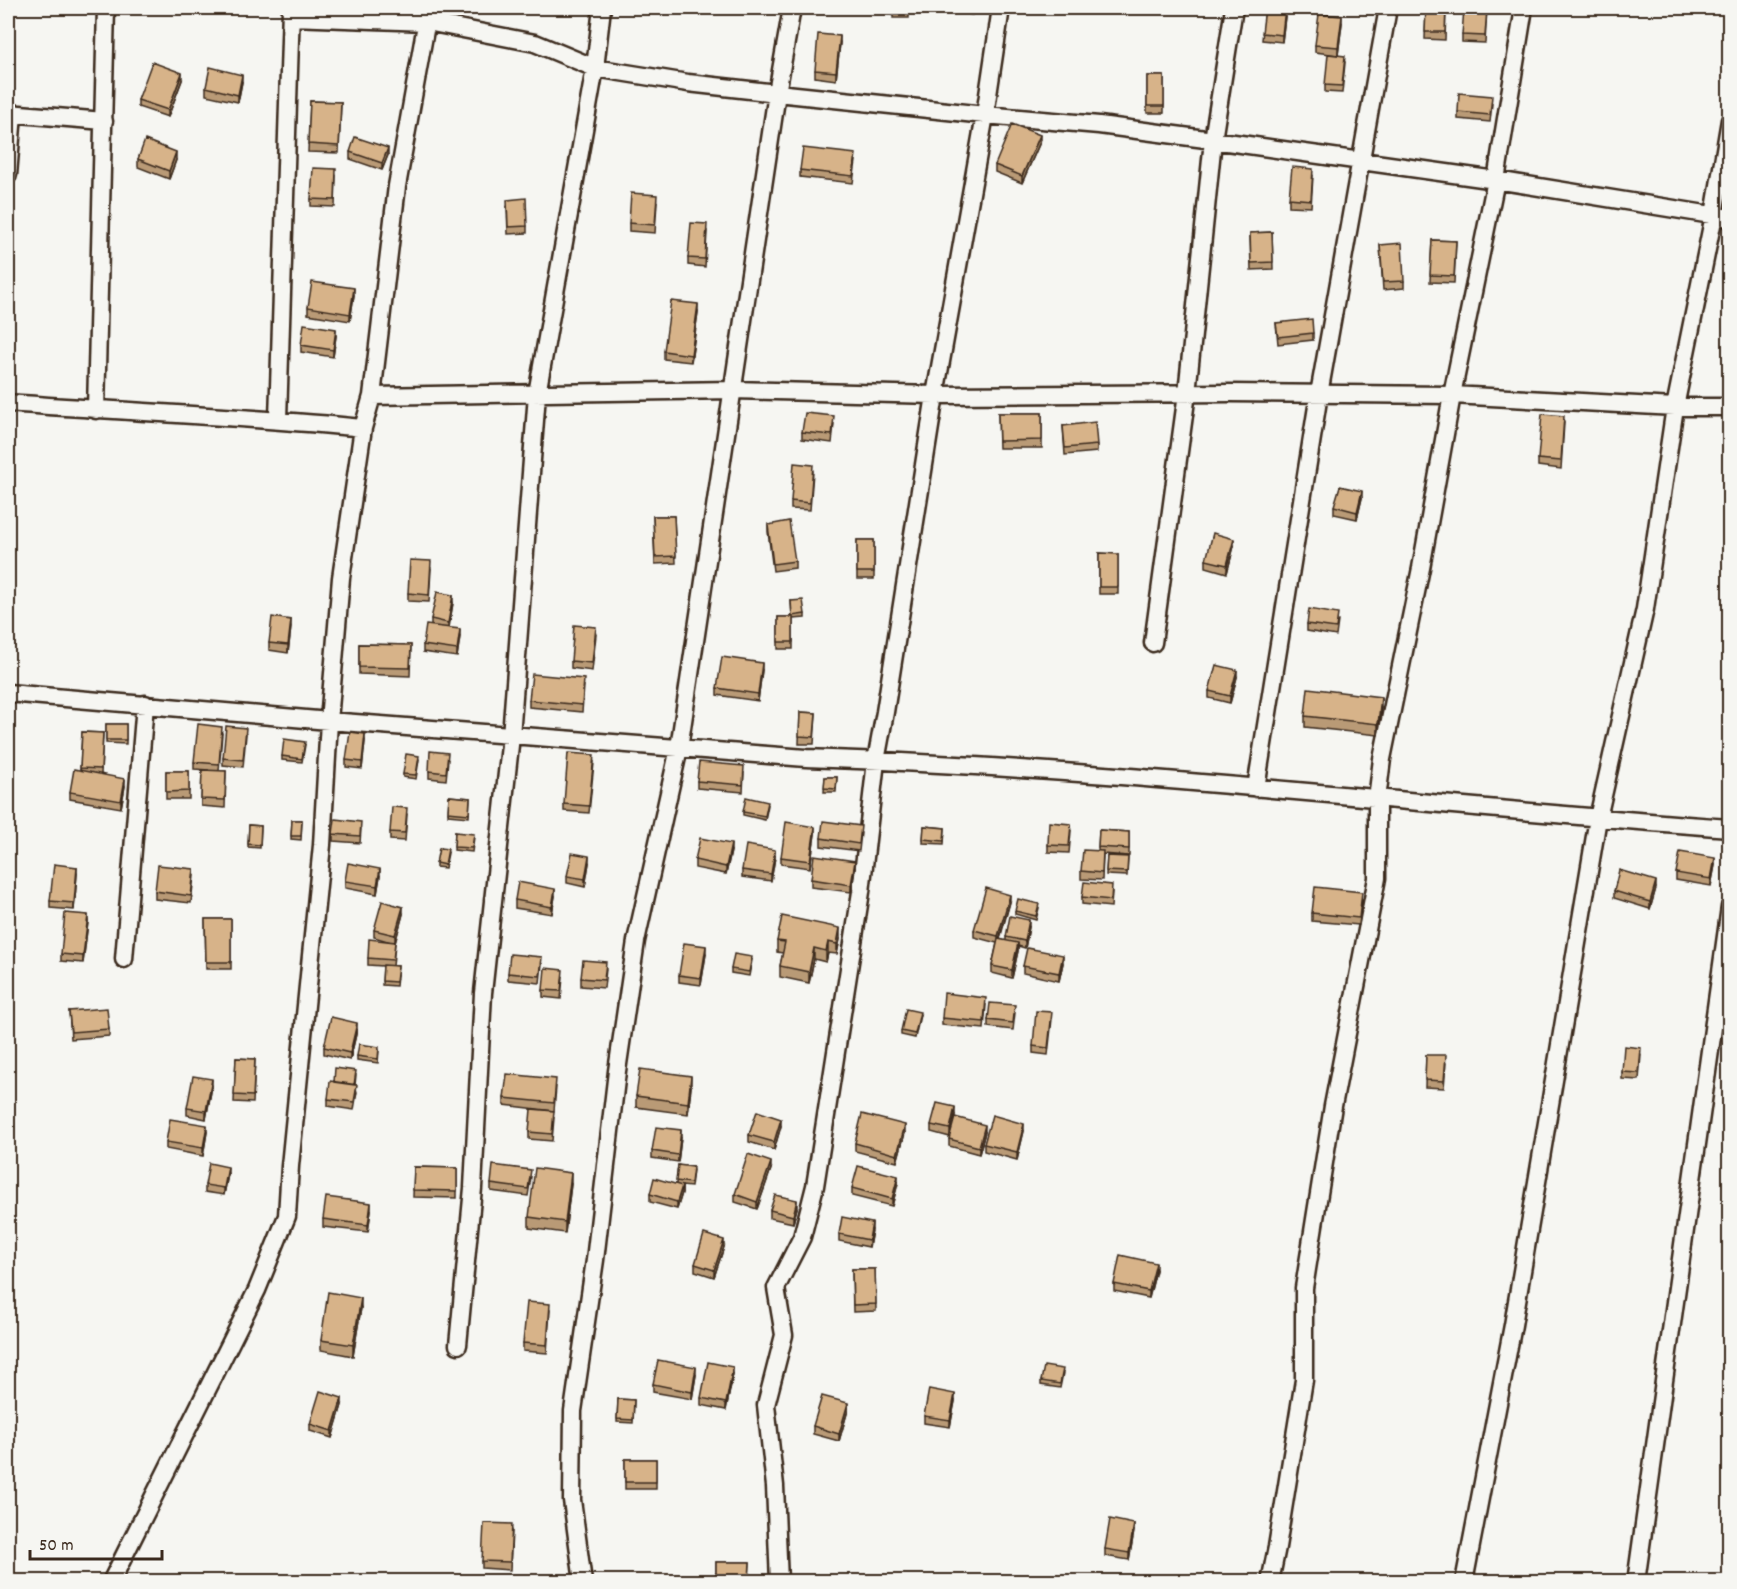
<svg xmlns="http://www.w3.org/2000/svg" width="1737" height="1589" font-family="Dekko,sans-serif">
	<rect width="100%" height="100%" fill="#f6f6f2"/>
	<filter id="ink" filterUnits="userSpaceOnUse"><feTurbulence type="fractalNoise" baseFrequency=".0167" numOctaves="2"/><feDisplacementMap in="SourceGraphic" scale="12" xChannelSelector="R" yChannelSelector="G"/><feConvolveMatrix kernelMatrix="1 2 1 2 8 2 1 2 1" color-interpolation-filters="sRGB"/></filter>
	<g filter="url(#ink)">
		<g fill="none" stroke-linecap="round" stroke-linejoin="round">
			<defs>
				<path id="minor" d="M291,17L427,22L535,43L595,68L688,83L777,93L792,8
					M8,113L104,121
					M8,175L13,114
					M372,396L733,390L935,395L1231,393L1452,395L1675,407H1730
					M8,403C126,412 245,416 363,428
					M96,410L106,8
					M278,419L291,8
					M1153,643L1187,393L1213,140L1234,8
					M8,693L329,721L806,758C1115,768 1422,806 1730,828
					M1256,788L1319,394L1388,8
					M124,959L145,704
					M458,1345L473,1188L483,993L511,736L537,394L595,68L602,8
					M111,1582L257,1290L287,1216L290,1166L322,845L329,721L341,578L363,428L372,396L397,186L429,8
					M583,1582L572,1500L573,1411L595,1260L617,1071L636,941L679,748L777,93L985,115L1099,125L1213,140L1496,180L1730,218
					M779,1582L775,1486L766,1405L784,1335L776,1288L802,1237L815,1186L861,892L876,761L885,712L935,395L985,115L1001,8
					M1270,1582L1277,1547L1304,1380V1288L1333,1106L1377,878V799L1382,759L1421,568L1452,395L1496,180L1524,8
					M1464,1582L1513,1325L1598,818L1645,609L1675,407L1714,215L1730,120
					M1636,1582L1730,907"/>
			</defs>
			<use href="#minor" stroke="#3b2a1e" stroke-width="21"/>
			<use href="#minor" stroke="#f6f6f2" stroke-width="16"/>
		</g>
		<path fill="#b99a76" stroke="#3b2a1e" stroke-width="1.5" d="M893,8H909V18H893Z
			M930,8H973L972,15Z
			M1265,8H1286L1282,42L1262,40Z
			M1426,8H1446L1445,40L1425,39Z
			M1487,8L1485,43L1462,42V35Z
			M1342,23L1338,55L1315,52V45Z
			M840,43L836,80L815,77V70Z
			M1345,63L1342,93L1325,92V85Z
			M1147,76H1164V113H1147Z
			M182,80L168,117L138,107V100Z
			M242,82L238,102L206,95V87Z
			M310,101L341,102L339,153L308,152Z
			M1492,104L1490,122L1458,119V112Z
			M1040,142L1022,183L995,172V165Z
			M350,152L388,155L382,170L350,159Z
			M138,159L176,160L169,179L138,167Z
			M856,161L853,183L800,177V170Z
			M336,176L335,207L311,206V199Z
			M1313,176L1311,207L1289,206V198Z
			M657,202L655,233L629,231V223Z
			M507,207L527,226V233L508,234Z
			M707,232L705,267L688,265V258Z
			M1272,232L1273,269L1251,270L1250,233Z
			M1432,240L1456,241L1454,283L1430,282Z
			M1380,245L1404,281V288L1383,290Z
			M354,295L350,321L308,314V307Z
			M698,312L691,362L664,359V351Z
			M1276,323L1313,333V340L1278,344Z
			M336,336L333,357L301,352V345Z
			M998,413H1042V448H999Z
			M1564,423L1561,469L1538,466V459Z
			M834,424L832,443L802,439V432Z
			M1063,426L1097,445V452L1065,455Z
			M813,472L810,510L791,509V501Z
			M1362,498L1357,519L1334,514V506Z
			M653,516H674L676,563L655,564Z
			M768,525L795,561V568L773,571L768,532Z
			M857,540H874V579H857Z
			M1234,546L1227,573L1206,567V560Z
			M1099,553L1118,554V594H1099Z
			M431,569L429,602L408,601V593Z
			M791,601L805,614V618L793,619V649H778V617H792Z
			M453,603L449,628L460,636L457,657L423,652V645L431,625V619Z
			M1338,621L1336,636L1307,631V624Z
			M291,627L288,653L269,650V643Z
			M596,635L592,671L571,668V661Z
			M359,644L411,645L410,676L359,674Z
			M762,670L758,701L717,695V688Z
			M1237,677L1230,703L1209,698V691Z
			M584,686L582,712L529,707V700Z
			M1381,708L1378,735L1305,727V716Z
			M800,712L816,713L814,744H799Z
			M106,724H126V744L106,743Z
			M82,732L103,733L101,774L125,786L121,808L70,799V792L80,771Z
			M222,734L219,771H226L225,808L201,806L202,770H209L194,769V762Z
			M246,735L243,767L223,765V758Z
			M365,741L362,769L346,767V760Z
			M305,745L302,762L282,760V756Z
			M419,760L416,779L403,777V774Z
			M448,760L446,780L429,778V771Z
			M594,763L589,813L564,811V804Z
			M166,771H189V799H166Z
			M744,773L743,792L697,788V781Z
			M825,777H837L836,792H824Z
			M449,796L470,798L469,817L448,815Z
			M768,805L765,820L743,815V812Z
			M407,815L405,841L390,840V832Z
			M292,820H302L301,840L291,839Z
			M249,825L261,826L260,848L248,847Z
			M924,826L945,828L944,844L923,843Z
			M361,829L360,843L333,841V834Z
			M1099,830L1129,832V856L1103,854L1102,880L1081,879V871L1098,851Z
			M1071,831L1069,853L1048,852V845Z
			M455,832L474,837L472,852L454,850Z
			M861,833L859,851L821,846V838Z
			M815,834L810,868L781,864V857Z
			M731,851L726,874L695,868V860Z
			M448,853L445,868L436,867V863Z
			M1107,856L1128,857L1127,876L1106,875Z
			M775,857L771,881L742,877V870Z
			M589,863L585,887L567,883V876Z
			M1715,865L1711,886L1676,880V873Z
			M855,868L851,892L811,887V879Z
			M77,874L74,910L50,908V901Z
			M194,876L191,903L155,899V891Z
			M380,876L377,894L345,888V881Z
			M1656,888L1650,909L1614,898V891Z
			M1112,892L1111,907L1082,904V897Z
			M555,896L552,914L515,908V900Z
			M1362,899L1359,925L1312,921V913Z
			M1010,902L1000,939L1006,941V937L1029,927L1025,948L1018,946V951L1012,978L992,973V966L997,943L974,937V930Z
			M1039,908L1036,920L1015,914V911Z
			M403,914L395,943L393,966H398L396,986L382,985L383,966L368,965V958L391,942L374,937V930Z
			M205,919H231V969H206Z
			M88,922L83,963L61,961V954Z
			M840,939L837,954L828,953L826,962L814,959L809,983L780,977V966L783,953L777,952V941Z
			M706,954L701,985L679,982V975Z
			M752,960L749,976L731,973V969Z
			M1063,963L1059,981L1023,973V966Z
			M542,964L540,983L508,980V973Z
			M606,969L604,988L581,986V978Z
			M563,977L561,999L543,997V990Z
			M986,1005L984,1029L942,1025V1018Z
			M69,1011L109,1029V1036L71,1039Z
			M1015,1013L1013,1030L988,1027V1020Z
			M920,1015L915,1038L901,1035V1031Z
			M1052,1019L1048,1055L1033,1053V1046Z
			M357,1030L350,1060L324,1054V1047Z
			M379,1050L378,1063L357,1060V1056Z
			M1426,1055L1446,1063L1444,1088L1425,1087Z
			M1641,1055L1639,1080L1622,1079V1072Z
			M236,1058L255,1059L253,1103L234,1102Z
			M356,1075L355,1085L357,1092L354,1110L328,1106V1099L334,1082Z
			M212,1086L206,1119L187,1115V1108Z
			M556,1087L554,1111L504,1105V1098Z
			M691,1087L688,1114L636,1107V1096Z
			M955,1115L950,1137L931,1132V1125Z
			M554,1118L552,1141L529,1139V1132Z
			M781,1126L774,1150L749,1142V1135Z
			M1024,1131L1017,1160L984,1151V1144Z
			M207,1132L203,1156L166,1149V1142Z
			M985,1132L979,1154L949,1146V1139Z
			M905,1133L897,1162L855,1151V1143Z
			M681,1138L678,1162L652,1158V1151Z
			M678,1165L693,1170L691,1187L682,1186V1193L677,1209L650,1202V1194L676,1184Z
			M414,1167L457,1168V1198L413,1197Z
			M771,1169L757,1209L735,1202V1194Z
			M228,1174L224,1195L205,1192V1185Z
			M531,1177L528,1196L491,1191V1184Z
			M898,1183L892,1206L852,1196V1188Z
			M571,1184L565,1233L529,1228V1217Z
			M797,1208L793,1223L770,1218V1210Z
			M371,1210L368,1232L323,1227V1219Z
			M872,1230L869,1247L839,1241V1234Z
			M724,1247L714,1277L695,1271V1264Z
			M852,1269H875L876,1311L853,1312Z
			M1156,1270L1149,1298L1114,1291V1284Z
			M361,1308L353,1356L321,1350V1340Z
			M550,1311L547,1353L523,1351V1343Z
			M1063,1373L1060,1388L1041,1385V1381Z
			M733,1374L726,1410L701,1405V1398Z
			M696,1375L692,1399L653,1392V1384Z
			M618,1399L634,1400L633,1423L617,1422Z
			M955,1401L950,1427L924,1423V1416Z
			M342,1405L332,1438L310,1431V1424Z
			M848,1410L839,1441L813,1434V1426Z
			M625,1459H656V1489H625Z
			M512,1531L510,1570L482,1568V1561Z
			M1134,1531L1129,1560L1105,1556V1549Z
			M716,1562H750L749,1581H716Z"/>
		<path fill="#967d60" stroke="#3b2a1e" stroke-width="1.5" d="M1285,8H1286L1282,42V35Z
			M1342,16V23L1338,55V47Z
			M840,36V43L836,80V72Z
			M182,73V80L168,117V110Z
			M242,75V82L238,102V95Z
			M1040,135V142L1022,183V176Z
			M388,148V155L382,170V163Z
			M176,152V160L169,179V171Z
			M354,288V295L350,321V314Z
			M698,304V312L691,362V355Z
			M336,329V336L333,357V350Z
			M1362,491V498L1357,519V512Z
			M1234,539V546L1227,573V565Z
			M453,595V603L448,630V623Z
			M291,620V627L288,653V645Z
			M460,629V636L457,657V650Z
			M762,663V670L758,701V694Z
			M1237,670V677L1230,703V696Z
			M1381,697V708L1378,735V724Z
			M365,734V741L362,769V762Z
			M125,779V786L121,808V801Z
			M815,827V834L810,868V861Z
			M731,844V851L726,874V867Z
			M775,850V857L771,881V874Z
			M589,856V863L585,887V879Z
			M1715,858V865L1711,886V879Z
			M855,861V868L851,892V885Z
			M77,867V874L74,910V903Z
			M380,869V876L377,894V886Z
			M1656,881V888L1650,909V902Z
			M555,889V896L552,914V907Z
			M1010,895V902L998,943V936Z
			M403,907V914L395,943V935Z
			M88,915V922L83,963V956Z
			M1029,920V927L1025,948V941Z
			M840,928V939L837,954V944Z
			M828,942V953L826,962V951Z
			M1018,943V951L1012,978V970Z
			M706,946V954L701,985V978Z
			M814,948V959L809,983V972Z
			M1063,955V963L1059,981V973Z
			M357,1023V1030L350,1060V1053Z
			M691,1076V1087L688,1114V1103Z
			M212,1079V1086L206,1119V1111Z
			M955,1107V1115L950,1137V1129Z
			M781,1119V1126L774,1150V1142Z
			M1024,1124V1131L1017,1160V1152Z
			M207,1125V1132L203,1156V1148Z
			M905,1125V1133L897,1162V1155Z
			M985,1125V1132L979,1154V1147Z
			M681,1130V1138L678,1162V1155Z
			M771,1162V1169L757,1209V1202Z
			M228,1167V1174L224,1195V1188Z
			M571,1173V1184L565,1233V1222Z
			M898,1176V1183L892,1206V1199Z
			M682,1186V1193L677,1209V1202Z
			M797,1200V1208L793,1223V1216Z
			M371,1203V1210L368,1232V1225Z
			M872,1223V1230L869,1247V1240Z
			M724,1240V1247L714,1277V1270Z
			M1156,1263V1270L1149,1298V1291Z
			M361,1298V1308L353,1356V1345Z
			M696,1367V1375L692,1399V1392Z
			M733,1367V1374L726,1410V1403Z
			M955,1394V1401L950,1427V1420Z
			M342,1398V1405L332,1438V1431Z
			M848,1403V1410L839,1441V1434Z
			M1134,1524V1531L1129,1560V1553Z"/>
		<path fill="#d7b389" stroke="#3b2a1e" stroke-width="1.5" d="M893,8H909V11L893,10Z
			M1265,8H1285L1282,35L1262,33Z
			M1426,8H1446L1445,32H1425Z
			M1464,8H1487L1485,36L1462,35Z
			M1319,14L1342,16L1338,47L1315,45Z
			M818,34L840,36L836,72L815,70Z
			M1328,54L1345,56L1342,86L1325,85Z
			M152,62L182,73L168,110L138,100Z
			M210,67L242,75L238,95L206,87Z
			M1147,76H1164V106H1147Z
			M1459,93L1492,96L1490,115L1458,112Z
			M310,101L341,102L339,146L308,144Z
			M1012,124L1040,135L1022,176L995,165Z
			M355,137L388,148L382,163L350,152Z
			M145,140L176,152L169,171L138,159Z
			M803,148L856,154L853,176L800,170Z
			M1292,167L1313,169L1311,200L1289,198Z
			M313,168L336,169L335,200L311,199Z
			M631,193L657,195L655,225L629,223Z
			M526,198L527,226L508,227L507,200Z
			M691,223L707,224L705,259L688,258Z
			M1272,232L1273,262L1251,263L1250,233Z
			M1432,240L1456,241L1454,276L1430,275Z
			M1402,243L1404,281L1383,282L1380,245Z
			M312,282L354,288L350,314L308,307Z
			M671,301L698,304L691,355L664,351Z
			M1312,319L1313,333L1278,337L1276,323Z
			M304,324L336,329L333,350L301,345Z
			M805,413L834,416L832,435L802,432Z
			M998,413H1042V440L999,441Z
			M1542,414L1564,416L1561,461L1538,459Z
			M1095,422L1097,445L1065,448L1063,426Z
			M794,463L813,465L810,503L791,501Z
			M1340,486L1362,491L1357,512L1334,506Z
			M653,516H674L676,556L655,557Z
			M789,521L795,561L773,564L768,525Z
			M1213,533L1234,539L1227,565L1206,560Z
			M857,540H874V572H857Z
			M1099,553L1118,554V587H1099Z
			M410,560L431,561L429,595L408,593Z
			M437,592L453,595L448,623L431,619Z
			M803,600L805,614L792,616L791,601Z
			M1309,609L1338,614L1336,628L1307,624Z
			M272,617L291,620L288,645L269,643Z
			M778,617H793V642H778Z
			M426,625L460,629L457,650L423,645Z
			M574,625L596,627L592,663L571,661Z
			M359,644L411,645L410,668L359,667Z
			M722,657L762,663L758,694L717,688Z
			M1216,665L1237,670L1230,696L1209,691Z
			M532,674L584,679L582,705L529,700Z
			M1308,688L1381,697L1378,724L1305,716Z
			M800,712L816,713L814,737L799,736Z
			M106,724H126V740H106Z
			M198,724L222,727L219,764L194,762Z
			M226,726L246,728L243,760L223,758Z
			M82,732L103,733L101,769L80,768Z
			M350,732L365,734L362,762L346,760Z
			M284,739L305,742L302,759L282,756Z
			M430,751L448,753L446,773L429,771Z
			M568,753L594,755L589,806L564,804Z
			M406,754L419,756L416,775L403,774Z
			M699,762L744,766L743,785L697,781Z
			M74,769L125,779L121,801L70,792Z
			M202,770L226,771L225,800L201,799Z
			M166,771H189V791L166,792Z
			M825,777H837L836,789L824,788Z
			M449,796L470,798L469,814L448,812Z
			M746,797L768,802L765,816L743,812Z
			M392,807L407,808L405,833L390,832Z
			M335,819L361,822L360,836L333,834Z
			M292,820H302L301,836H291Z
			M823,821L861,826L859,844L821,838Z
			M786,822L815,827L810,861L781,857Z
			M1049,822L1071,824L1069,846L1048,845Z
			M249,825L261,826L260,845L248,844Z
			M924,826L945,828L944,841L923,839Z
			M1099,830L1129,832V849L1098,847Z
			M455,832L474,834L472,848L454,847Z
			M700,838L731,844L726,867L695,860Z
			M746,845L775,850L771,874L742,870Z
			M439,848L448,849L445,865L436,863Z
			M1083,850L1103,851L1102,873L1081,871Z
			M1680,852L1715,858L1711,879L1676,873Z
			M572,853L589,856L585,879L567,876Z
			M814,855L855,861L851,885L811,879Z
			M1107,856L1128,857L1127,872L1106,871Z
			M348,863L380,869L377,886L345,881Z
			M54,864L77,867L74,903L50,901Z
			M158,865L194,869L191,896L155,891Z
			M1619,870L1656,881L1650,902L1614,891Z
			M518,882L555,889L552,907L515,900Z
			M1084,882L1112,885L1111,900L1082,897Z
			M1315,887L1362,892L1359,918L1312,913Z
			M986,888L1010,895L998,936L974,930Z
			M1018,899L1039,904L1036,916L1015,911Z
			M382,901L403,907L395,935L374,930Z
			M65,913L88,915L83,956L61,954Z
			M782,916L840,928L837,944L828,942L826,951L814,948L809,972L780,966L785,942L777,941Z
			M1010,916L1029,920L1025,941L1006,937Z
			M205,919H231V962H206Z
			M369,939L395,942L393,960L368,958Z
			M998,939L1018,943L1012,970L992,966Z
			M684,943L706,946L701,978L679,975Z
			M1027,948L1063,955L1059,973L1023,966Z
			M510,954L542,957L540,976L508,973Z
			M734,954L752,957L749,972L731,969Z
			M583,960L606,962L604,980L581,978Z
			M383,965L398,966L396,982L382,981Z
			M545,968L563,970L561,991L543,990Z
			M944,993L986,998L984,1022L942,1018Z
			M990,1003L1015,1005L1013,1023L988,1020Z
			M107,1008L109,1029L71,1032L69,1011Z
			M906,1009L920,1012L915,1034L901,1031Z
			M1036,1011L1052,1012L1048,1048L1033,1046Z
			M331,1017L357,1023L350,1053L324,1047Z
			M359,1044L379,1047L378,1059L357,1056Z
			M1624,1046L1641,1048L1639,1073L1622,1072Z
			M1426,1055H1446L1444,1081L1425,1080Z
			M236,1058L255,1059L253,1096L234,1095Z
			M335,1068L356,1071L354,1085L334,1082Z
			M640,1069L691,1076L688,1103L636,1096Z
			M507,1074L556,1079L554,1103L504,1098Z
			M193,1076L212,1079L206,1111L187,1108Z
			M330,1081L357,1085L354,1102L328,1099Z
			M937,1103L955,1107L950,1129L931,1125Z
			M531,1109L554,1111L552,1134L529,1132Z
			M757,1111L781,1119L774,1142L749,1135Z
			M862,1114L905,1125L897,1155L855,1143Z
			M992,1115L1024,1124L1017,1152L984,1144Z
			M955,1117L985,1125L979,1147L949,1139Z
			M170,1119L207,1125L203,1148L166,1142Z
			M656,1127L681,1130L678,1155L652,1151Z
			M748,1154L771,1162L757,1202L735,1194Z
			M209,1163L228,1167L224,1188L205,1185Z
			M493,1165L531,1170L528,1189L491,1184Z
			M678,1165L693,1167L691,1183L676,1181Z
			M858,1166L898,1176L892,1199L852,1188Z
			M414,1167L457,1168V1191L413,1190Z
			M535,1168L571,1173L565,1222L529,1217Z
			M654,1178L682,1186L677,1202L650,1194Z
			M775,1195L797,1200L793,1216L770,1210Z
			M326,1197L371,1203L368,1225L323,1219Z
			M842,1217L872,1223L869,1240L839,1234Z
			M704,1234L724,1240L714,1270L695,1264Z
			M1120,1255L1156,1263L1149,1291L1114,1284Z
			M852,1269H875L876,1304L853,1305Z
			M328,1292L361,1298L353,1345L321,1340Z
			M527,1302L550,1304L547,1345L523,1343Z
			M658,1360L696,1367L692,1392L653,1384Z
			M708,1362L733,1367L726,1403L701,1398Z
			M1044,1366L1063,1369L1060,1384L1041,1381Z
			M929,1389L955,1394L950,1420L924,1416Z
			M320,1391L342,1398L332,1431L310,1424Z
			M822,1396L848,1403L839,1434L813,1426Z
			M618,1399L634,1400L633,1420L617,1419Z
			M625,1459H656V1482H625Z
			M1110,1519L1134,1524L1129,1553L1105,1549Z
			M484,1523L512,1524L510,1562L482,1561Z
			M716,1562H750L749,1580H716Z"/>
	</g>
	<rect width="1737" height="1589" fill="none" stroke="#f6f6f2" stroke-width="30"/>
	<rect x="15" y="15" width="1707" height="1559" fill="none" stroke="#3b2a1e" stroke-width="2" filter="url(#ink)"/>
	<path d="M30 1550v9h132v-9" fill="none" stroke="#3b2a1e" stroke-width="3"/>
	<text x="39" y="1550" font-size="18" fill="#3b2a1e" stroke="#f6f6f2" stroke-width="4.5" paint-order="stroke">50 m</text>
</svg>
